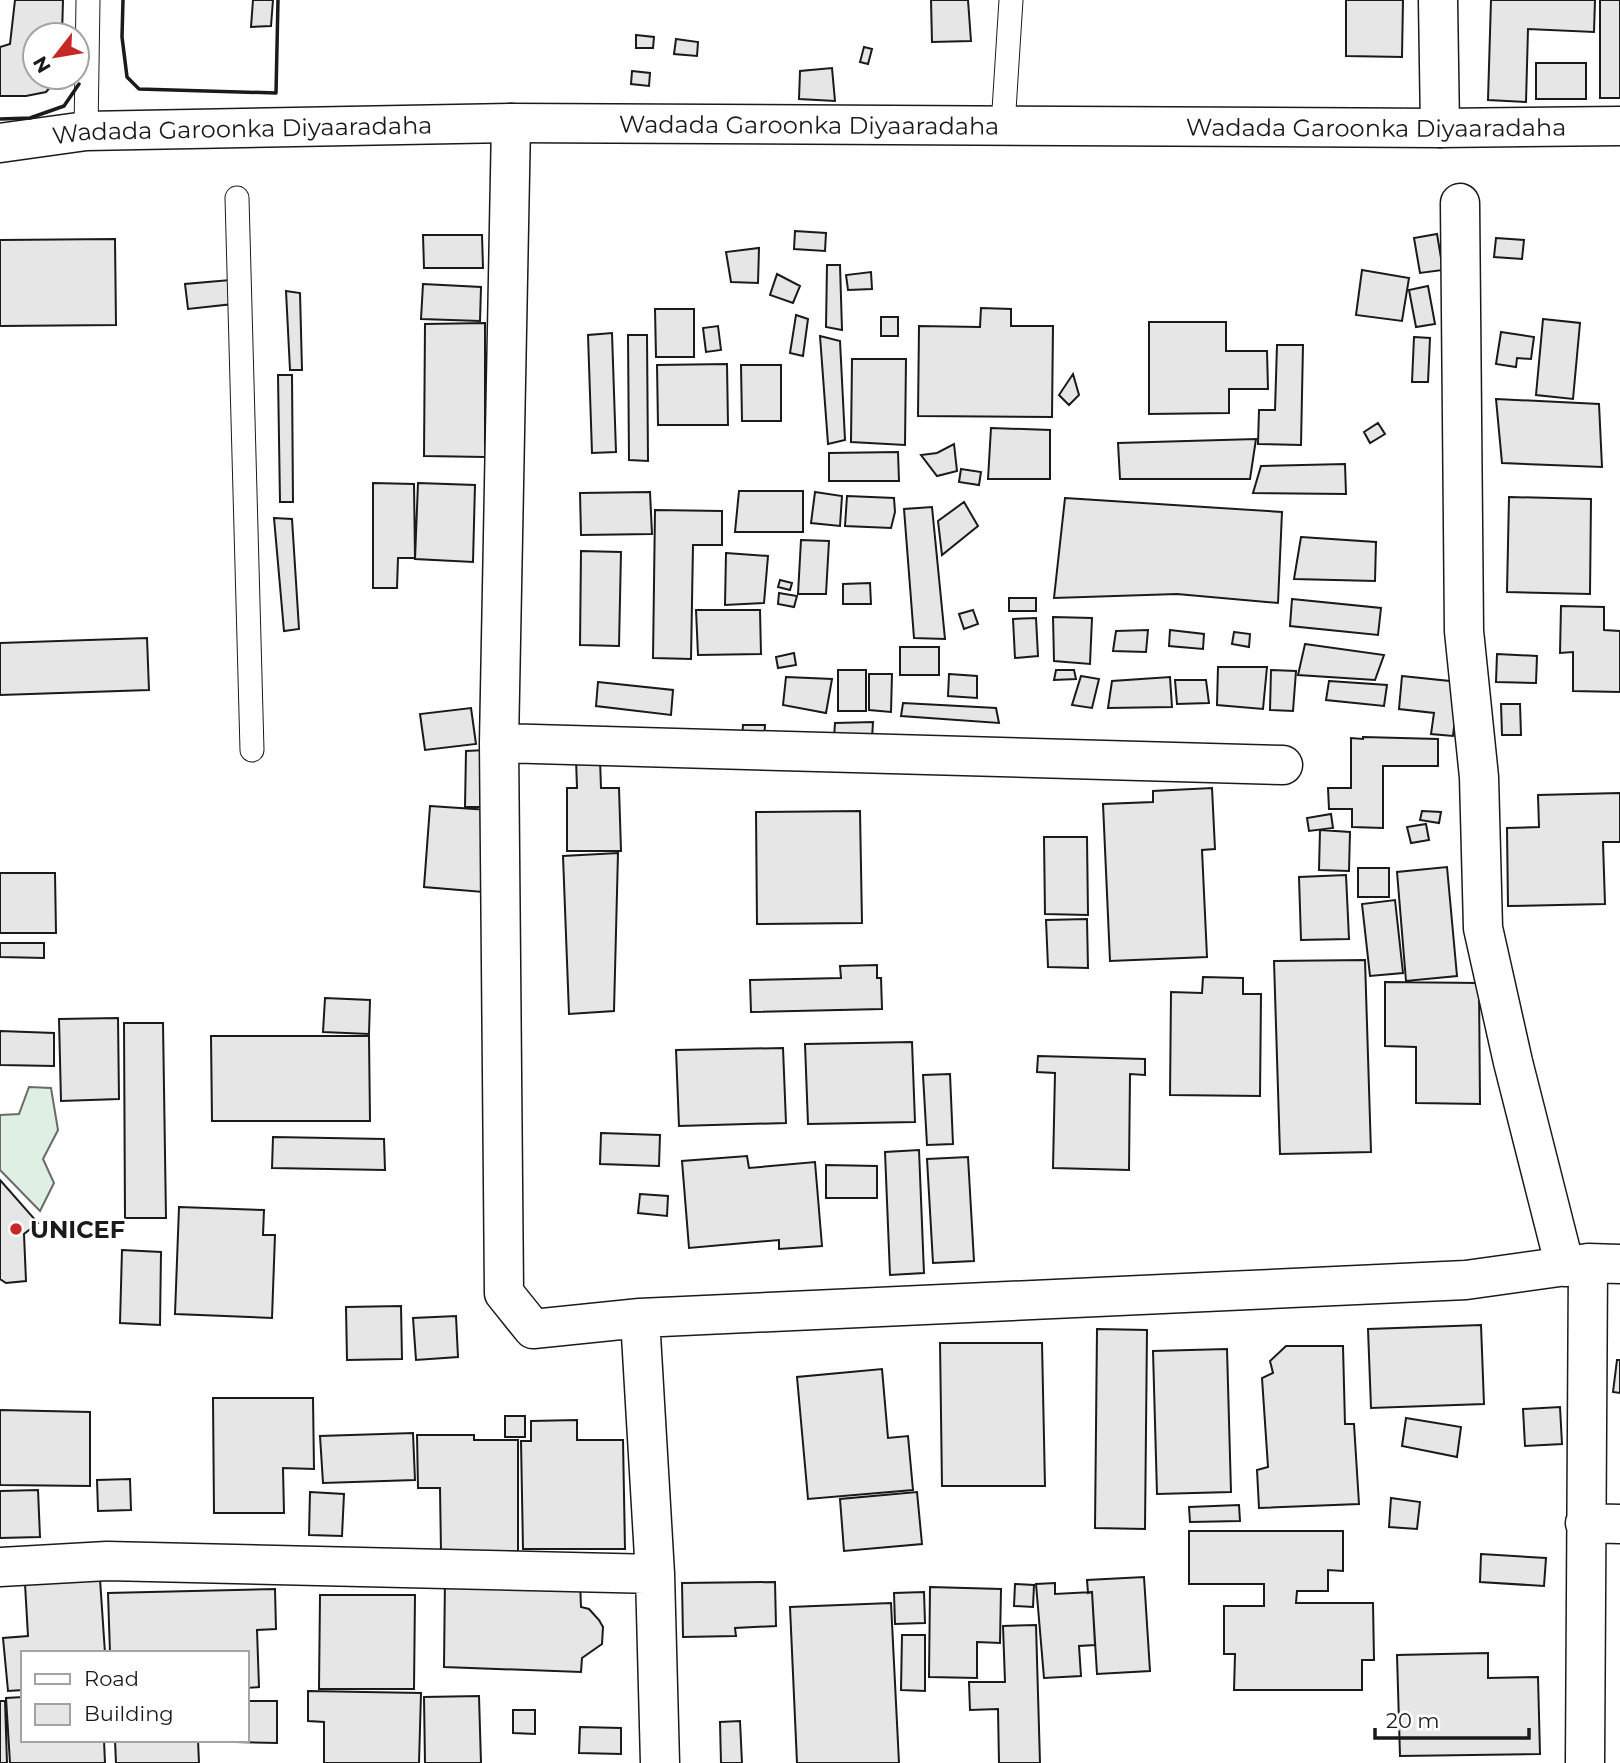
<svg xmlns="http://www.w3.org/2000/svg" width="1620" height="1763" font-family="Montserrat,sans-serif">
	<rect width="100%" height="100%" fill="#fff"/>
	<path fill="#e0efe3" stroke="#6a6a6a" stroke-width="2" d="M29,1087L51,1088L58,1130L43,1159L54,1183L40,1211L0,1170V1115L19,1114Z"/>
	<path fill="#e6e6e6" stroke="#1a1a1a" stroke-width="2" d="M15,0H63L62,35H35V77H59L46,92L26,96H0V47L10,44Z
		M253,0H273L271,26L251,27Z
		M931,0H968L971,41L932,42Z
		M1346,0H1403L1402,57L1346,56Z
		M1491,0H1595L1594,32L1528,29L1526,102L1488,100Z
		M1600,0H1620V98H1600Z
		M636,35L654,37L653,48H636Z
		M676,39L698,42L697,56L674,54Z
		M864,47L872,49L868,64L860,62Z
		M1536,63H1586V99H1536Z
		M832,68L835,101L799,99L800,71Z
		M632,71L650,73L649,86L631,84Z
		M795,231L826,233L825,251L794,249Z
		M1437,234L1443,270L1420,273L1414,238Z
		M423,235H482L483,268H424Z
		M1496,238L1524,240L1522,259L1494,257Z
		M115,239L116,325L0,326V240Z
		M759,248L758,283L731,282L726,252Z
		M827,265H840L842,330L826,327Z
		M1362,270L1409,278L1402,321L1356,315Z
		M871,272L872,289L848,290L846,275Z
		M777,274L800,286L793,303L770,295Z
		M230,280L233,304L188,309L185,284Z
		M423,284L481,287L480,321L421,319Z
		M1428,286L1435,324L1416,327L1409,290Z
		M286,291L300,293L302,370H290Z
		M981,308L1011,309V326H1053L1052,417L918,416L919,326L980,327Z
		M655,309H694V357H656Z
		M796,315L808,319L803,356L790,353Z
		M881,317H898V336H881Z
		M1543,319L1580,323L1573,399L1536,395Z
		M1149,322H1226V351H1267L1268,389H1229V413L1149,414Z
		M485,323V457L424,456L425,324Z
		M718,326L721,350L706,352L703,328Z
		M1501,332L1534,337L1531,359L1517,358L1516,367L1496,364Z
		M612,333L616,452L592,453L588,335Z
		M628,335H647L648,461L629,460Z
		M820,336L840,341L845,440L828,444Z
		M1414,337L1430,338L1428,382H1412Z
		M1277,345H1303L1301,445L1258,444L1259,410H1275Z
		M852,359H906L905,445L851,442Z
		M727,364L728,425H658L657,365Z
		M741,365H781V421H742Z
		M1073,374L1079,395L1069,405L1059,395Z
		M278,375H292L293,502H280Z
		M1496,399L1599,404L1602,467L1502,463Z
		M1378,423L1385,434L1370,443L1364,432Z
		M991,428L1050,430V479H988Z
		M1256,439L1250,479H1120L1118,443Z
		M954,444L957,471L937,476L921,455L937,453Z
		M898,452L899,481H829V453Z
		M1345,464L1346,494L1253,493L1261,466Z
		M961,469L981,472L979,485L959,482Z
		M373,483L414,484L415,558H398L397,588H373Z
		M418,483L475,485L473,562L415,559Z
		M739,491H803V532H735Z
		M650,492L652,534L581,535L580,493Z
		M815,492L842,496L840,526L811,523Z
		M847,496L894,498L895,512L891,528L845,526Z
		M1509,497L1591,499L1590,594L1507,592Z
		M1065,498L1282,512L1278,603L1177,594L1054,598Z
		M964,502L978,526L942,555L938,521Z
		M932,507L945,639L914,638L904,509Z
		M655,510L722,511V545H693L691,659L653,658Z
		M274,518L292,519L299,629L284,631Z
		M1301,537L1376,542L1375,581L1294,579Z
		M801,540L829,541L826,594H798Z
		M581,551L621,552L619,646L580,645Z
		M726,553L768,556L764,603L725,605Z
		M780,580L792,583L790,590L778,587Z
		M870,583L871,604H843V584Z
		M779,593L797,596L794,607L778,604Z
		M1009,598H1036V611H1009Z
		M1292,599L1381,608L1378,635L1290,626Z
		M1561,606L1604,607V630L1620,631V692L1573,691V652L1560,653Z
		M696,610H760L761,654L698,655Z
		M973,610L978,624L964,629L959,614Z
		M1053,617L1092,618L1090,664L1054,661Z
		M1036,618L1038,656L1015,658L1013,619Z
		M1148,630L1146,652L1113,651L1116,631Z
		M1170,630L1204,634L1203,649L1169,646Z
		M1234,632L1250,634L1249,647L1232,644Z
		M147,638L149,690L0,695V643Z
		M1305,644L1384,655L1375,680L1298,675Z
		M900,647H939V675H900Z
		M794,653L796,665L778,668L776,657Z
		M1497,654L1537,656L1536,683L1496,682Z
		M1218,667H1267L1263,709L1217,705Z
		M838,670H866V711H838Z
		M1056,670H1074L1076,679L1054,680Z
		M1271,670L1296,671L1293,711L1270,710Z
		M869,674H892L891,712L869,710Z
		M949,674L977,676V698L948,696Z
		M1081,676L1099,679L1092,708L1072,705Z
		M1402,676L1459,682L1453,736L1431,734L1434,713L1399,709Z
		M786,677L832,679L826,713L783,705Z
		M1170,677L1172,707L1108,708L1112,681Z
		M1175,680H1206L1209,703L1177,704Z
		M1329,681L1387,685L1384,706L1326,700Z
		M598,682L673,690L671,715L596,706Z
		M903,703L996,708L999,723L901,716Z
		M1501,704H1520L1521,735H1502Z
		M471,708L476,744L425,750L420,714Z
		M873,722L872,739L834,738L835,723Z
		M743,725H765L764,741L742,740Z
		M1363,737L1438,739V766H1383V828L1352,827V809H1329L1328,788H1351V738L1363,739Z
		M486,750V807H465L466,751Z
		M576,759H600L601,788H619L621,851H567V788H577Z
		M1212,788L1215,849L1202,850L1207,957L1110,961L1103,804L1153,802V791Z
		M1620,793V842H1603L1605,904L1508,906L1507,828L1539,827L1538,795Z
		M430,806L489,810L483,892L424,887Z
		M860,811L862,923L757,924L756,812Z
		M1422,811L1441,812L1439,823L1420,820Z
		M1331,814L1333,828L1309,831L1307,818Z
		M1426,824L1429,840L1411,843L1407,827Z
		M1320,830L1350,832L1349,871L1319,870Z
		M1044,837H1087L1088,915L1045,914Z
		M618,853L614,1011L569,1014L563,856Z
		M1447,867L1457,976L1406,981L1397,872Z
		M1358,868H1389V897H1358Z
		M0,873H55L56,933H0Z
		M1346,875L1349,939L1301,940L1299,877Z
		M1395,900L1403,973L1370,976L1362,904Z
		M1087,919L1088,968L1048,967L1046,920Z
		M0,943H44V958L0,957Z
		M1365,960L1371,1152L1280,1154L1274,961Z
		M877,965V978H881L882,1009L751,1012L750,980L841,978L840,966Z
		M1203,977L1243,978V994H1261L1260,1096L1170,1095L1171,992L1202,993Z
		M1385,982L1479,983L1480,1104L1416,1103V1047L1385,1046Z
		M325,998L370,1000L369,1034L323,1032Z
		M118,1018L119,1099L61,1101L59,1019Z
		M124,1023H163L166,1218H125Z
		M0,1031L54,1033V1066L0,1065Z
		M211,1036H369L370,1121H212Z
		M912,1042L915,1122L808,1124L805,1044Z
		M783,1048L786,1123L679,1126L676,1050Z
		M1038,1056L1145,1059V1075L1130,1074L1129,1170L1053,1168L1055,1073L1037,1072Z
		M950,1074L953,1144L927,1145L923,1075Z
		M601,1133L660,1135L659,1166L600,1164Z
		M273,1137L384,1139L385,1170L272,1168Z
		M919,1150L924,1273L890,1275L885,1152Z
		M747,1156L749,1168L815,1162L822,1246L779,1249V1240L689,1248L682,1161Z
		M968,1157L974,1261L933,1263L927,1159Z
		M826,1165L877,1166V1198H826Z
		M0,1180L38,1223L24,1234L26,1281L6,1283L0,1279Z
		M640,1194L668,1196L667,1216L638,1213Z
		M179,1207L264,1210L263,1235H275L272,1318L175,1314Z
		M122,1250L161,1252L160,1325L120,1323Z
		M401,1306L402,1359L347,1360L346,1307Z
		M456,1316L458,1357L416,1360L413,1318Z
		M1481,1325L1484,1404L1371,1408L1368,1329Z
		M1097,1329L1147,1330L1145,1529L1095,1528Z
		M940,1343H1042L1045,1486H942Z
		M1286,1346H1343L1345,1424H1354L1359,1504L1259,1508L1257,1470L1268,1467L1262,1378L1273,1373L1270,1361Z
		M1227,1349L1231,1492L1157,1494L1153,1351Z
		M1617,1360H1620V1393L1613,1392Z
		M882,1369L888,1438L908,1436L913,1490L808,1499L797,1377Z
		M213,1398H313L314,1469L283,1468L284,1513H214Z
		M1560,1407L1562,1444L1525,1446L1523,1409Z
		M0,1410L90,1412V1486L0,1485Z
		M505,1416H525V1437H505Z
		M1406,1418L1461,1427L1457,1457L1402,1446Z
		M577,1420V1440H623L625,1549H523L521,1441H531V1421Z
		M413,1433L415,1480L323,1483L320,1436Z
		M417,1435H474V1440H518V1551L441,1552L440,1488H418Z
		M130,1479L131,1510L98,1511L97,1480Z
		M38,1490L40,1537L0,1538V1491Z
		M310,1492L344,1494L342,1536L309,1535Z
		M917,1492L922,1544L844,1551L840,1499Z
		M1391,1498L1420,1502L1417,1529L1389,1527Z
		M1239,1505L1240,1521L1190,1522L1189,1507Z
		M1189,1531H1343V1571L1328,1570V1591H1297L1296,1603H1373L1374,1660H1362V1690H1234L1235,1654H1224V1606H1264V1584H1189Z
		M1481,1554L1546,1558L1544,1586L1480,1582Z
		M445,1577L580,1581L581,1607L589,1609L599,1620L603,1627L602,1644L582,1658L581,1672L444,1667Z
		M1144,1577L1150,1671L1097,1674L1092,1592L1088,1593L1087,1580Z
		M100,1579L105,1653H23V1690L8,1691L3,1638L28,1636L25,1584Z
		M775,1582L776,1626L735,1628L736,1636L683,1637L682,1583Z
		M1055,1583V1594L1092,1592L1095,1645L1079,1646L1081,1676L1044,1678L1036,1584Z
		M1015,1584L1034,1585L1033,1607L1014,1606Z
		M930,1587L1001,1589L1000,1643L977,1642V1678L929,1677Z
		M275,1589L276,1629L257,1630L259,1687L247,1688V1653H110L108,1593Z
		M924,1592L925,1623L895,1624L894,1593Z
		M320,1595H415L414,1689H319Z
		M891,1603L899,1763H797L790,1607Z
		M1036,1625L1040,1763H999L998,1709L970,1710L969,1682H1005L1003,1626Z
		M902,1635H925V1691L901,1690Z
		M1488,1653V1678L1538,1677L1540,1754L1400,1756L1397,1655Z
		M308,1691L421,1693L419,1763H324V1722L308,1721Z
		M479,1696L481,1763H425L424,1697Z
		M23,1697V1740H104L105,1763H10L6,1698Z
		M0,1701H5L7,1763H0Z
		M247,1701H277V1743L235,1742L247,1740Z
		M513,1710H535V1734L513,1733Z
		M740,1721L742,1763H721L720,1722Z
		M580,1727L621,1728V1754L579,1753Z
		M115,1740H198L199,1763H116Z"/>
	<g fill="none" stroke-linecap="round" stroke-linejoin="round">
		<defs>
			<path id="service" d="M1003,126L1011,0
				M86,131L88,0
				M237,198L252,750"/>
			<path id="minor" d="M1438,0L1440,128
				M511,123L499,743L504,1293L533,1329L640,1318L1466,1280L1588,1263L1620,1264
				M1460,203L1464,631L1479,777L1483,928L1513,1062L1565,1267
				M499,743L1283,765
				M640,1318L655,1574L660,1763
				M1585,1523L1620,1524
				M0,1567L107,1561L655,1574
				M1585,1763L1588,1263"/>
			<g id="secondary">
				<path id="s1" d="M0,143L86,131L511,123L1440,128L1620,126"/>
			</g>
		</defs>
		<use href="#service" stroke="#1a1a1a" stroke-width="25"/>
		<use href="#minor" stroke="#1a1a1a" stroke-width="41"/>
		<use href="#secondary" stroke="#1a1a1a" stroke-width="41"/>
		<use href="#service" stroke="#fff" stroke-width="23"/>
		<use href="#minor" stroke="#fff" stroke-width="38"/>
		<use href="#secondary" stroke="#fff" stroke-width="38"/>
		<path stroke="#1a1a1a" stroke-width="3.5" d="M123,0L122,37L127,77L139,89L276,93L278,0
			M0,119L30,118L64,106L79,84"/>
	</g>
	<circle fill="#c62828" stroke="#fff" stroke-width="2.5" cx="16" cy="1229" r="7"/>
	<g text-anchor="middle" dominant-baseline="central" stroke-width="5" stroke-linejoin="round" paint-order="stroke">
		<g font-size="24" fill="#1a1a1a" stroke="#fff">
			<text stroke="none"><textPath href="#s1" startOffset="810">Wadada Garoonka Diyaaradaha</textPath></text>
			<text stroke="none"><textPath href="#s1" startOffset="1377">Wadada Garoonka Diyaaradaha</textPath></text>
			<text stroke="none"><textPath href="#s1" startOffset="243">Wadada Garoonka Diyaaradaha</textPath></text>
		</g>
		<g font-size="24" font-weight="bold" fill="#1a1a1a" stroke="#fff" text-anchor="start">
			<text x="30" y="1229">UNICEF</text>
		</g>
	</g>
	<rect x="21" y="1651" width="228" height="91" fill="#ffffff" stroke="#a3a3a3" stroke-width="2"/>
	<rect x="35" y="1674" width="35" height="10" fill="#ffffff" stroke="#a3a3a3" stroke-width="2"/>
	<text x="84" y="1686" font-size="21" fill="#1a1a1a">Road</text>
	<rect x="35" y="1704" width="35" height="21" fill="#e6e6e6" stroke="#a3a3a3" stroke-width="2"/>
	<text x="84" y="1721" font-size="21" fill="#1a1a1a">Building</text>
	<g transform="translate(56 56) rotate(239)"><circle r="33" fill="#ffffff" stroke="#a3a3a3" stroke-width="2"/>
	<path d="M0-5L12 26L0 18L-12 26Z" fill="#c62828"/>
	<text y="-10" font-size="19" font-weight="bold" text-anchor="middle" fill="#1a1a1a">N</text>
	</g>
	<path d="M1375 1728v10h154v-10" fill="none" stroke="#1a1a1a" stroke-width="3.5"/>
	<text x="1386" y="1728" font-size="21" fill="#1a1a1a" stroke="#ffffff" stroke-width="5" paint-order="stroke">20 m</text>
</svg>
